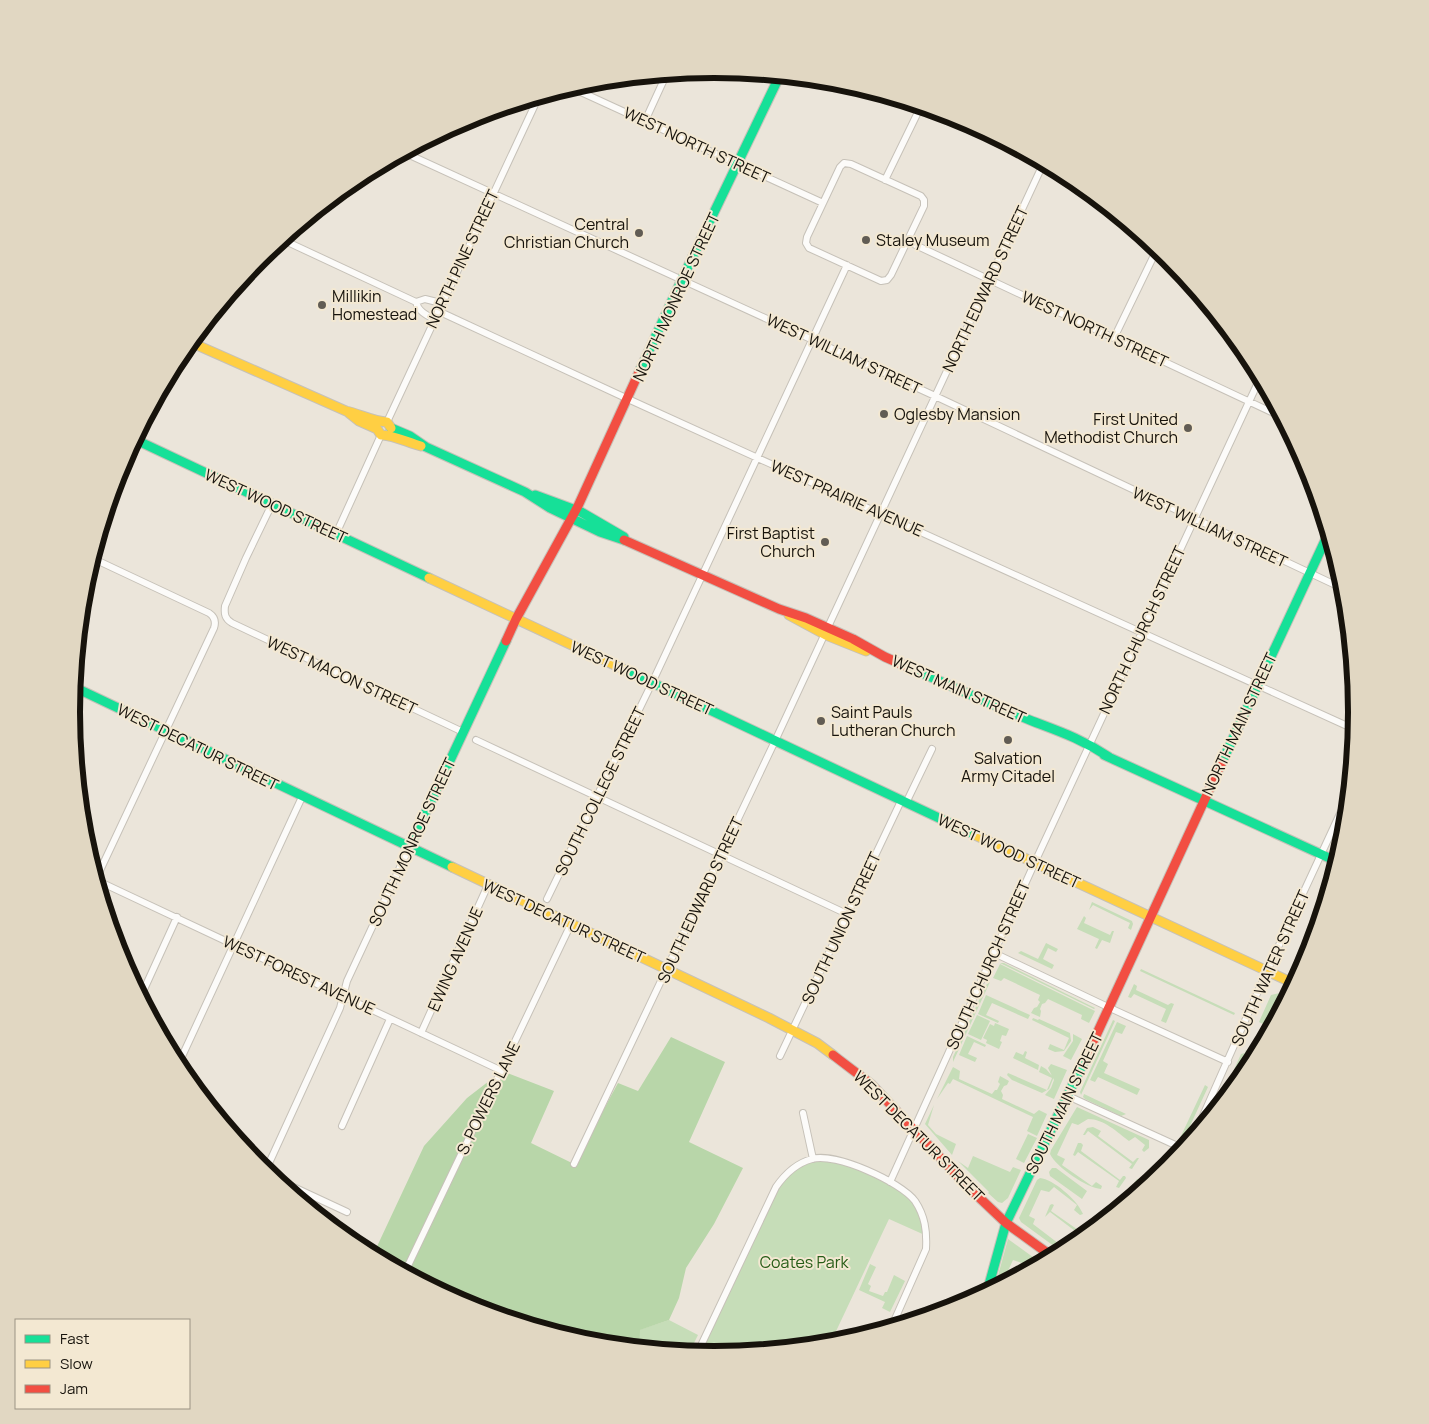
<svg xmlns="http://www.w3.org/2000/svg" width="1429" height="1424" font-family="Manrope,sans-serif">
	<rect width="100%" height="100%" fill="#ebe5da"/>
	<path fill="#c6ddb8" d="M1092,902L1132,921L1133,924L1131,930L1128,928L1130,923L1093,905L1089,910Z
		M1084,916L1086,918L1084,923L1110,935L1112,931H1114L1110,943L1102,940L1097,949L1095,948L1099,939L1077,929Z
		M1046,943L1058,949L1056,952L1048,948L1043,959L1054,965L1052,969L1018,953L1021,951L1038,959Z
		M1000,963H1004L1095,1008L1094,1009Z
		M1000,964L1095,1011L1089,1023L1081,1019L1082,1015L1048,999L1045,1003L1042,1004L1040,1009L1041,1011L1040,1017L1031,1013L1034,1008L1037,1007L1040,1002L1038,1000L1040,995L1004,978L1001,981L993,978Z
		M1141,969L1235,1013L1234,1015L1140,971Z
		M990,982L953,1062V1057L986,985Z
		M1134,984L1137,986L1136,990L1168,1005L1171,1003L1174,1004L1166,1023L1161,1021L1166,1009L1134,994L1131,998L1128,997Z
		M1284,992L1289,995L1271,1028L1259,1022L1271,995Z
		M986,995L1030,1015L1028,1019L992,1003L986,1015L999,1021L998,1023L978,1014Z
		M977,1015L990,1021L981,1040L968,1034Z
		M1033,1018L1038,1020L1039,1019L1070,1033L1071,1041L1064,1051L1055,1052L1048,1049L1050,1044L1064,1050L1069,1038L1032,1020Z
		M1113,1020L1115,1021L1081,1095L1080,1092Z
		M1117,1022L1126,1026L1122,1034L1116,1032L1103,1061L1108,1064L1104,1073L1140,1089L1137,1095L1098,1077L1095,1082L1090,1080Z
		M995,1023L1009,1029L1006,1036L1002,1035L1000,1041L1002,1042L999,1049L986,1043L987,1040L983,1038L990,1024L994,1026Z
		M1073,1034L1082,1039L1071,1060L1063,1056L1073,1041Z
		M967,1036L986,1045L985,1047L974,1042L968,1054L977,1058L975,1062L959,1055Z
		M1246,1050L1257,1055L1249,1070L1235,1086L1228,1083L1241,1054L1245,1053Z
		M1025,1051L1027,1052L1025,1058L1039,1065L1038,1070L1013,1058L1016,1052L1023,1055Z
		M1051,1064L1067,1070L1054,1099L1045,1095L1051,1088L1054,1080L1048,1068Z
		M1041,1066L1046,1069L1053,1077V1079L1049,1089L1042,1093L1012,1080L1007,1075L1008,1073L1047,1090L1052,1078L1039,1072Z
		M953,1067L960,1071L959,1079L992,1094L995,1090H997L1000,1084L998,1082L1000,1076L1009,1081L1007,1085L1004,1086L1001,1091L1003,1095L1002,1099L1034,1114L1039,1110L1047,1114L1037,1136L1027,1131L1033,1117L953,1079L950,1084L948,1083L937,1099Z
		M1205,1085L1208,1087L1184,1139L1180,1138Z
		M1084,1094L1126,1114L1121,1116L1085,1099L1083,1097Z
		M934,1105L928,1125L936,1134L956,1144L952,1155L925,1124Z
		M1077,1107L1149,1140V1148L1144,1152L1142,1150L1145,1145L1135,1137L1129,1141C1117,1132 1104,1119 1088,1119L1078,1125L1072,1123L1057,1155L1065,1159L1062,1165L1092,1186L1096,1182L1102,1186L1101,1189C1087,1188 1056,1167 1050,1154L1051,1150Z
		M1093,1127L1101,1131L1098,1136L1133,1162L1137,1158H1139L1132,1169L1129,1168L1132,1164L1088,1131L1085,1135H1083L1087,1128Z
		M1028,1134L1037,1138L1024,1163L1016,1159Z
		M1078,1143H1081L1083,1145L1081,1151L1120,1180L1123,1176H1125L1126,1178L1119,1188L1116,1187L1119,1181L1078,1152L1075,1156L1073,1155Z
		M973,1156L1010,1172L1013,1167L1021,1170L1008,1198L1002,1203L998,1202L988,1193L989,1192L958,1161L968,1168Z
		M813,1159L838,1160L897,1185L915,1201L927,1236L889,1219L830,1344L715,1355L700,1348L783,1177Z
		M1052,1168H1056L1087,1191L1082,1199L1050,1176L1049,1172Z
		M1040,1178C1053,1179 1077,1200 1082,1212L1083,1214L1080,1215L1074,1210L1077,1205L1054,1187L1049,1192L1041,1190L1029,1216L1035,1219L1033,1224L1067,1250L1062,1252L1021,1222L1019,1218L1037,1180Z
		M1137,1179H1142L1149,1184L1144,1187L1141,1186L1133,1197L1114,1213Z
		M1052,1204L1054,1205L1051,1211L1081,1232L1084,1229H1086L1080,1240L1077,1239L1079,1234L1050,1212L1045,1217L1050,1205Z
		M1008,1239L1037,1260L1034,1267L1013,1260L1007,1273L1014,1278L1008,1281L1003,1279L1001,1284L998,1286L996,1283Z
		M870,1264L876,1267L868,1284L871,1286L869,1291L883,1296L885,1292H887L894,1275L905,1281L890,1312L882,1308L885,1302L859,1290Z
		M669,1320L698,1335L689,1353L639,1348V1330Z"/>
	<path fill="#b8d6a9" d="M671,1037L725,1062L689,1142L743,1168L714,1224L686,1268L679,1298L669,1320L640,1330L639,1348L589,1343L468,1306L373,1255L424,1146L467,1098L502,1071L554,1091L531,1143L574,1164L618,1083L638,1091Z"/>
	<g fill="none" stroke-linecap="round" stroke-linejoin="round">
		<defs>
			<path id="street" d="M570,87L823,203
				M645,121L667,73
				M403,152L935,396L1346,590
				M844,163L851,164L921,196L924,200V206L891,275L887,280L881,281L809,248L806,243L807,237L840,167Z
				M885,180L921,106
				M281,239L416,302C418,311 426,315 434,319
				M907,241L1282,417
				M416,302L425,299L441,303
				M438,311L628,399L1356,730
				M1114,338L1158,247
				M387,422L539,96
				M272,504L246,558L225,606C224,614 225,619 232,623L463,732
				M336,534L381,435
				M92,558L209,613C215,617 216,622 214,628L96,879
				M476,740L847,914
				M906,803L932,749
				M96,880L502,1071
				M547,899L652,683L847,265
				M994,953L1110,1008L1228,1062
				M141,996L177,917
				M421,1033L488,885
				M780,1056L901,801
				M178,1065L302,797
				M1068,1096L1184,1149
				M803,1113L813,1159
				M342,1126L390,1019
				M1194,1136L1267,971L1350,792
				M574,1164L775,741L1044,162
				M265,1172L340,1008L347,981L409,848
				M274,1178L347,1212
				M890,1182L1035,862L1261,376
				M405,1272L571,924
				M697,1354L776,1187C785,1174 797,1163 812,1159C835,1152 901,1182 915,1201C925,1216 927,1231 926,1249L891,1328"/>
			<path id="fast" d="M640,370L682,279L780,75
				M391,428L410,436L426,447L525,492L550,508L600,532L624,540
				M134,439L429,578
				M535,495L581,512L624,537
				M908,667C949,685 990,704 1032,721C1061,732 1082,739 1109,757
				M623,669L975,835
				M74,687L452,867
				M1104,755L1338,862
				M1222,762L1329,532
				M409,848L506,641
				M987,1292L1006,1223L1088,1053"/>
			<path id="slow" d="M933,109L1012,145
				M190,342L346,411C359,414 375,422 387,422L391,428
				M349,413L359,421L377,429L381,435C391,434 409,443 421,446
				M429,578L623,669
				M789,615L826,635L866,651
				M975,835L1295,984
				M452,867L769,1018L817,1043L833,1055"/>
			<path id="jam" d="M624,540L779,609L806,618L853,639L885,657L908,667
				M506,641L516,619L578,506L640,370
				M1088,1053L1222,762
				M833,1055L871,1084L967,1186L1006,1223L1053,1257"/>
		</defs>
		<use href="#street" stroke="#c6c1b8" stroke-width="8"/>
		<use href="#fast" stroke="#c6c1b8" stroke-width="11"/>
		<use href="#slow" stroke="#c6c1b8" stroke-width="11"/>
		<use href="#jam" stroke="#c6c1b8" stroke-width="11"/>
		<use href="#street" stroke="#fcfbf9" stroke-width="6"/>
		<use href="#fast" stroke="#16e098" stroke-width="9"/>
		<use href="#slow" stroke="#ffcf43" stroke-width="9"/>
		<use href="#jam" stroke="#f24e42" stroke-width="9"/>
	</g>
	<g fill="#615c54" stroke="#f3e8d2" stroke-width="2">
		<circle cx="639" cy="233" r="5"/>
		<circle cx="866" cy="240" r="5"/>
		<circle cx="322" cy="305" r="5"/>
		<circle cx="884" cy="414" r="5"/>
		<circle cx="1188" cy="428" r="5"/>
		<circle cx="825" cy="542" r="5"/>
		<circle cx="821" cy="721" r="5"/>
		<circle cx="1008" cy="740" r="5"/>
	</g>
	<g text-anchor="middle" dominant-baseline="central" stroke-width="4" stroke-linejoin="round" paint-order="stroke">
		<g font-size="16" fill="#17130c" stroke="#f3e8d2">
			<text transform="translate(697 145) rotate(25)">WEST NORTH STREET</text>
			<text transform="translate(462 259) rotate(-65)">NORTH PINE STREET</text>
			<text transform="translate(985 289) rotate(-65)">NORTH EDWARD STREET</text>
			<text transform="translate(676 297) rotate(-65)">NORTH MONROE STREET</text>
			<text transform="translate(1095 329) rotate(25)">WEST NORTH STREET</text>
			<text transform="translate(844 354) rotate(25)">WEST WILLIAM STREET</text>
			<text transform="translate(847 498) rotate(24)">WEST PRAIRIE AVENUE</text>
			<text transform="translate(276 506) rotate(25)">WEST WOOD STREET</text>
			<text transform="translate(1210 527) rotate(25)">WEST WILLIAM STREET</text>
			<text transform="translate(1142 630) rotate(-65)">NORTH CHURCH STREET</text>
			<text transform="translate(342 675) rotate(25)">WEST MACON STREET</text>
			<text transform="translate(642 678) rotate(25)">WEST WOOD STREET</text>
			<text transform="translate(959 689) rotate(24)">WEST MAIN STREET</text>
			<text transform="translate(1239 724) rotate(-65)">NORTH MAIN STREET</text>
			<text transform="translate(198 747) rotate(26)">WEST DECATUR STREET</text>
			<text transform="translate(600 791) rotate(-64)">SOUTH COLLEGE STREET</text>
			<text transform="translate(412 842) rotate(-65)">SOUTH MONROE STREET</text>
			<text transform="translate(1009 851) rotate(25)">WEST WOOD STREET</text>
			<text transform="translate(700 900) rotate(-65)">SOUTH EDWARD STREET</text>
			<text transform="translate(564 921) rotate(25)">WEST DECATUR STREET</text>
			<text transform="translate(841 928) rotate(-65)">SOUTH UNION STREET</text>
			<text transform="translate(455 959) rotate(-66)">EWING AVENUE</text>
			<text transform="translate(988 965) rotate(-66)">SOUTH CHURCH STREET</text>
			<text transform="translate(1270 968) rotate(-66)">SOUTH WATER STREET</text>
			<text transform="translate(299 975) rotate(25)">WEST FOREST AVENUE</text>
			<text transform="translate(488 1098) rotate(-64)">S. POWERS LANE</text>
			<text transform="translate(1064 1103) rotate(-64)">SOUTH MAIN STREET</text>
			<text transform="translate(919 1136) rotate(45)">WEST DECATUR STREET</text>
		</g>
		<g font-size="16" fill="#17130c" stroke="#f3e8d2" text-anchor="start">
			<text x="629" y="224" text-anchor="end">Central<tspan x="629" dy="18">Christian Church</tspan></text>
			<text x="876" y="240">Staley Museum</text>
			<text x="332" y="296">Millikin<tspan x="332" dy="18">Homestead</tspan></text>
			<text x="894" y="414">Oglesby Mansion</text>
			<text x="1178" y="419" text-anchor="end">First United<tspan x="1178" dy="18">Methodist Church</tspan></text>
			<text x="815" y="533" text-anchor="end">First Baptist<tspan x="815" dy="18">Church</tspan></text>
			<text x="831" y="712">Saint Pauls<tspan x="831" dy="18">Lutheran Church</tspan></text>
			<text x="1008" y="758" text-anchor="middle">Salvation<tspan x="1008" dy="18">Army Citadel</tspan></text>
		</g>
		<g font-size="16" fill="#265d17" stroke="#f3e8d2">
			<text x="804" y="1262">Coates Park</text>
		</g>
	</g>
	<path d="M0 0H1429V1424H0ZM80 712a634 634 0 1 1 1268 0a634 634 0 1 1-1268 0Z" fill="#e1d7c2" fill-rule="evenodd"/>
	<path fill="none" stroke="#17130c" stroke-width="6" d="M80 712a634 634 0 1 1 1268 0a634 634 0 1 1-1268 0Z"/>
	<rect x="15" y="1319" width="175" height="90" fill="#f3e8d2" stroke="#9b9383"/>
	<rect x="25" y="1335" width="25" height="8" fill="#16e098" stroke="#9b9383"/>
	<text x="60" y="1344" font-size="15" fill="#17130c">Fast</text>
	<rect x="25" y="1360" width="25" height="8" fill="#ffcf43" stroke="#9b9383"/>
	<text x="60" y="1369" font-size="15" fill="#17130c">Slow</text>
	<rect x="25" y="1385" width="25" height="8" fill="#f24e42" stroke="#9b9383"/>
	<text x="60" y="1394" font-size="15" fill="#17130c">Jam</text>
</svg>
